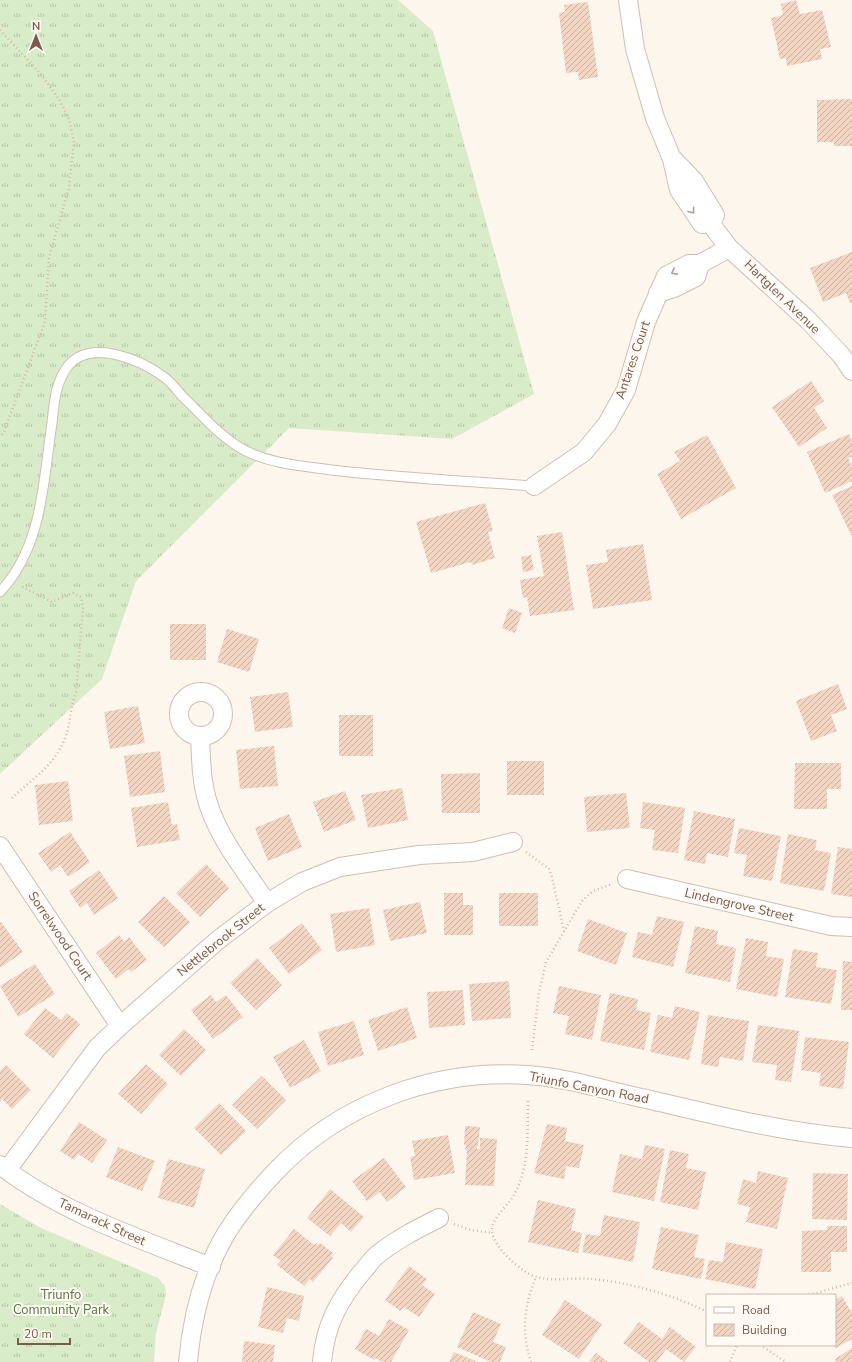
<svg xmlns="http://www.w3.org/2000/svg" width="852" height="1362" font-family="'Nunito Sans',sans-serif">
	<defs>
		<pattern id="grass-tufts" width="24" height="20" patternUnits="userSpaceOnUse"><rect width="24" height="20" fill="#d8ecc9"/><path d="M3 7l-1-3M5 7V3M7 7l1-3M15 17l-1-3M17 17v-4M19 17l1-3" fill="none" stroke="#b4c2a5"/></pattern>
		<pattern id="building-hatch" width="6" height="6" patternUnits="userSpaceOnUse"><rect width="6" height="6" fill="#f3d5c3"/><path d="M-1 1l2-2M0 6l6-6M5 7l2-2" fill="none" stroke="#cab0a1"/></pattern>
	</defs>
	<rect width="100%" height="100%" fill="#fdf6ec"/>
	<path fill="url(#grass-tufts)" d="M0,0H398L433,31L534,394L452,439L289,428L136,581L102,679L0,774Z
		M0,1204L41,1228L158,1278L165,1286L166,1295L156,1333L154,1362H0Z"/>
	<path fill="url(#building-hatch)" d="M796,0L800,14L822,10L831,47L820,49L822,59L787,66L786,58L780,59L771,18L783,15L781,4Z
		M588,2L598,77L579,80L578,72L566,73L559,13L565,12L564,5Z
		M852,99V146H834V142H817V100Z
		M852,252V303H850L846,293L823,302L810,268Z
		M811,381L824,401L814,408L827,428L799,447L772,407Z
		M849,434L852,442V457L848,458L852,466V481L825,493L807,452Z
		M707,435L736,488L681,519L657,474L680,461L674,452Z
		M852,486V537L832,495Z
		M485,503L493,531L488,532L495,558L472,565L471,562L431,573L416,522Z
		M562,532L574,610L530,616L527,597L523,598L520,580L544,576L537,536Z
		M643,544L652,600L593,609L586,565L608,562L606,550Z
		M531,555L534,570L523,572L521,557Z
		M509,608L522,613L515,633L502,628Z
		M170,624H206V660H170Z
		M227,629L259,639L249,672L217,662Z
		M838,684L847,709L831,715L837,731L811,741L796,701Z
		M288,692L293,727L255,732L250,697Z
		M138,706L145,743L110,749L104,712Z
		M339,715H373V756H339Z
		M274,746L278,786L240,789L236,750Z
		M160,751L165,792L130,797L124,756Z
		M507,761H544V795H507Z
		M795,763H841V789H827V809H794Z
		M480,773V813H442L441,774Z
		M68,781L73,821L39,825L35,785Z
		M402,788L408,820L368,828L361,795Z
		M345,791L356,820L324,832L313,802Z
		M626,793L630,828L587,832L584,797Z
		M168,802L172,825L177,824L180,840L137,847L131,808Z
		M643,802L685,808L678,853L652,850L655,830L640,828Z
		M694,811L735,819L728,857L707,853L705,864L684,860Z
		M289,814L302,847L268,861L255,828Z
		M739,828L781,836L772,881L743,876L747,855L734,853Z
		M70,832L90,862L68,877L60,865L51,872L38,853Z
		M788,834L817,840L815,850L831,853L824,891L780,883Z
		M838,847L852,849V897L831,894Z
		M206,864L229,888L200,917L176,893Z
		M99,870L118,898L94,915L87,903L80,908L69,891Z
		M444,893H463V905H473V935H444Z
		M499,893H538V926H499Z
		M164,896L190,922L164,947L138,922Z
		M420,902L427,933L390,941L383,910Z
		M369,908L375,945L336,952L330,914Z
		M657,916L684,922L673,967L632,957L638,932L652,935Z
		M588,919L627,933L616,965L577,951Z
		M1,922L23,952L0,968V923Z
		M302,923L322,950L289,974L269,948Z
		M695,926L718,931L716,944L736,948L730,982L685,973Z
		M119,935L124,942L129,937L147,960L131,972L129,969L116,979L96,953Z
		M746,938L768,942L766,956L784,959L777,997L736,989Z
		M793,949L818,953L816,967L837,970L831,1004L785,997Z
		M257,958L282,985L256,1010L230,983Z
		M843,961L852,962V1010H841Z
		M35,964L55,994L18,1017L0,986Z
		M509,981L511,1018L472,1021L469,984Z
		M559,986L601,995L592,1040L565,1034L569,1016L553,1013Z
		M463,990L465,1025L429,1028L427,992Z
		M610,993L638,999L636,1010L651,1013L644,1050L600,1041Z
		M211,995L216,1002L226,995L243,1017L213,1039L191,1010Z
		M675,1006L700,1012L689,1060L650,1052L658,1015L672,1018Z
		M407,1007L417,1038L378,1051L368,1020Z
		M45,1008L61,1020L67,1013L80,1024L53,1058L24,1034Z
		M708,1015L749,1021L743,1061L720,1057L718,1067L701,1064Z
		M354,1021L364,1055L328,1066L318,1032Z
		M758,1025L799,1031L791,1082L775,1080L777,1065L752,1062Z
		M184,1029L206,1050L181,1076L159,1055Z
		M805,1037L849,1042L843,1089L819,1086L821,1073L801,1070Z
		M304,1040L321,1071L290,1088L273,1057Z
		M146,1064L168,1084L141,1114L118,1094Z
		M6,1065L31,1090L12,1109L2,1099L0,1102V1071Z
		M262,1076L286,1100L257,1129L232,1105Z
		M219,1103L246,1131L221,1155L194,1128Z
		M79,1122L107,1140L92,1163L78,1154L74,1160L60,1151Z
		M547,1124L567,1128L565,1141L584,1145L579,1168L566,1166L564,1179L534,1173Z
		M465,1126L480,1127L478,1146H477V1149H480V1138L497,1139L494,1186L465,1185L467,1150H465L466,1145H464Z
		M448,1135L455,1173L414,1180L410,1157L415,1156L412,1141Z
		M645,1145L665,1149L654,1201L612,1192L620,1154L642,1159Z
		M118,1147L155,1161L142,1191L106,1177Z
		M670,1150L689,1154L686,1168L706,1172L698,1210L660,1202Z
		M384,1158L406,1187L387,1202L380,1192L367,1201L352,1181Z
		M168,1159L205,1169L194,1208L158,1198Z
		M758,1171L788,1178L777,1229L746,1222L750,1207L737,1204L743,1179L756,1183Z
		M813,1173L848,1174L847,1220L812,1219Z
		M330,1189L364,1217L351,1232L341,1223L330,1236L307,1218Z
		M538,1200L576,1209L571,1230L582,1233L578,1253L528,1242Z
		M604,1215L640,1222L633,1262L582,1252L586,1234L600,1236Z
		M827,1226H847V1252H831V1272H801L802,1231L827,1230Z
		M661,1227L699,1235L694,1257L705,1259L701,1279L652,1269Z
		M294,1229L314,1245L316,1243L318,1245L320,1243L333,1253L331,1256L333,1258L313,1282L310,1279L304,1286L277,1265L281,1261L273,1255Z
		M726,1242L763,1249L755,1289L705,1279L709,1260L723,1262Z
		M409,1266L427,1279L422,1285L435,1294L419,1317L404,1307L400,1311L385,1300Z
		M267,1287L304,1296L299,1321L287,1318L283,1333L258,1327Z
		M842,1296L850,1310L852,1309V1339L836,1348L834,1345L835,1300Z
		M565,1300L602,1324L579,1359L542,1335Z
		M473,1312L501,1324L493,1342L506,1347L500,1362H491L457,1347Z
		M389,1319L409,1330L391,1362H382L375,1358L374,1360L355,1349L366,1329L379,1336Z
		M639,1322L662,1339L670,1327L696,1347L684,1362L666,1349L657,1362H649L623,1343Z
		M244,1341L275,1345L273,1362H242Z
		M852,1348V1362H836L835,1359Z
		M454,1352L478,1362H449Z
		M596,1353L608,1362H589Z"/>
	<g fill="none" stroke-linecap="round" stroke-linejoin="round">
		<defs>
			<path id="service" d="M0,592C43,546 43,482 52,423C54,404 55,383 68,366C91,338 141,360 164,377C171,382 177,390 182,396C202,415 220,437 244,450C271,464 303,466 332,470C399,478 467,481 534,486"/>
			<path id="minor" d="M628,0L635,49L655,118L672,159L679,190L702,224H711
				M673,159L694,181L715,215L711,224
				M711,224L729,248L808,320L841,355L852,371
				M658,293L674,288L696,277L700,264
				M534,486L584,452L607,424L626,390L646,322L666,276L689,264H700L729,248
				M179 714a22 22 0 1 1 44 0a22 22 0 1 1-44 0Z
				M200,736C201,757 201,782 208,803C219,839 246,872 267,903
				M0,846L120,1026
				M627,879L831,926L852,927
				M0,1165C60,1212 140,1239 211,1267
				M7,1170L97,1048L120,1026L218,940L267,903L302,882L340,867L419,855L473,852L513,842
				M188,1362C192,1318 204,1270 227,1232C241,1210 258,1190 276,1171C341,1103 434,1069 527,1075C562,1077 598,1088 633,1096C705,1112 778,1132 852,1138
				M322,1362C325,1325 339,1300 362,1272C367,1267 371,1260 376,1256C395,1240 417,1229 439,1218"/>
		</defs>
		<use href="#service" stroke="#d1beb0" stroke-width="11"/>
		<use href="#minor" stroke="#d1beb0" stroke-width="20"/>
		<path stroke="#d9b8a5" stroke-width="2.5" stroke-dasharray="1 3" stroke-linecap="butt" d="M0,30L40,73L60,101L69,119L74,142L69,187L49,258L45,322L4,432L0,437
			M12,798C31,780 56,764 65,738C71,724 69,710 76,693L83,607L81,597L73,593L52,602L21,586
			M526,852L549,869L552,877L564,931
			M532,1050L539,993L546,962L582,901L593,891L612,884
			M528,1101C527,1132 530,1165 515,1193C509,1205 492,1217 492,1231C493,1247 523,1274 537,1277C552,1282 575,1277 591,1279C627,1282 675,1295 707,1312
			M454,1224L471,1230L492,1233
			M809,1295L852,1283
			M760,1345L786,1362
			M531,1362C521,1332 524,1306 536,1277
			M730,1362L737,1345"/>
		<use href="#service" stroke="#fff" stroke-width="9"/>
		<use href="#minor" stroke="#fff" stroke-width="18"/>
	</g>
	<defs><path id="oneway-chevron" d="M-2-3.5L2.5 0L-2 3.5" fill="none" stroke-width="1.6" stroke-linecap="round" stroke-linejoin="round"/></defs>
	<g stroke="#af9d94">
		<use href="#oneway-chevron" transform="translate(692 211) rotate(54)"/>
		<use href="#oneway-chevron" transform="translate(674 272) rotate(152)"/>
	</g>
	<g text-anchor="middle" dominant-baseline="central" stroke-width="4" stroke-linejoin="round" paint-order="stroke">
		<g font-size="13" fill="#7a5c4d" stroke="#fffaf3">
			<text transform="translate(782 297) rotate(44)">Hartglen Avenue</text>
			<text transform="translate(633 360) rotate(-71)">Antares Court</text>
			<text transform="translate(739 905) rotate(13)">Lindengrove Street</text>
			<text transform="translate(60 936) rotate(56)">Sorrelwood Court</text>
			<text transform="translate(221 940) rotate(-39)">Nettlebrook Street</text>
			<text transform="translate(589 1088) rotate(11)">Triunfo Canyon Road</text>
			<text transform="translate(102 1222) rotate(25)">Tamarack Street</text>
		</g>
		<g font-size="13" fill="#537a41" stroke="#fffaf3">
			<text x="61" y="1295">Triunfo<tspan x="61" dy="15">Community Park</tspan></text>
		</g>
	</g>
	<rect x="706" y="1294" width="130" height="52" fill="#fffaf3" stroke="#cabbb1"/>
	<rect x="714" y="1307" width="20" height="6" fill="#ffffff" stroke="#cabbb1"/>
	<text x="742" y="1314" font-size="12" fill="#7a5c4d">Road</text>
	<rect x="714" y="1324" width="20" height="12" fill="url(#building-hatch)" stroke="#cabbb1"/>
	<text x="742" y="1334" font-size="12" fill="#7a5c4d">Building</text>
	<g transform="translate(36 36)" stroke="#fffaf3" stroke-width="3" paint-order="stroke">
	<path d="M0-3L7 15L0 10L-7 15Z" fill="#7a5c4d"/>
	<text y="-6" font-size="11" font-weight="bold" text-anchor="middle" fill="#7a5c4d">N</text>
	</g>
	<path d="M18 1338v6h52v-6" fill="none" stroke="#7a5c4d" stroke-width="2"/>
	<text x="24" y="1338" font-size="12" fill="#7a5c4d" stroke="#fffaf3" stroke-width="3" paint-order="stroke">20 m</text>
</svg>
